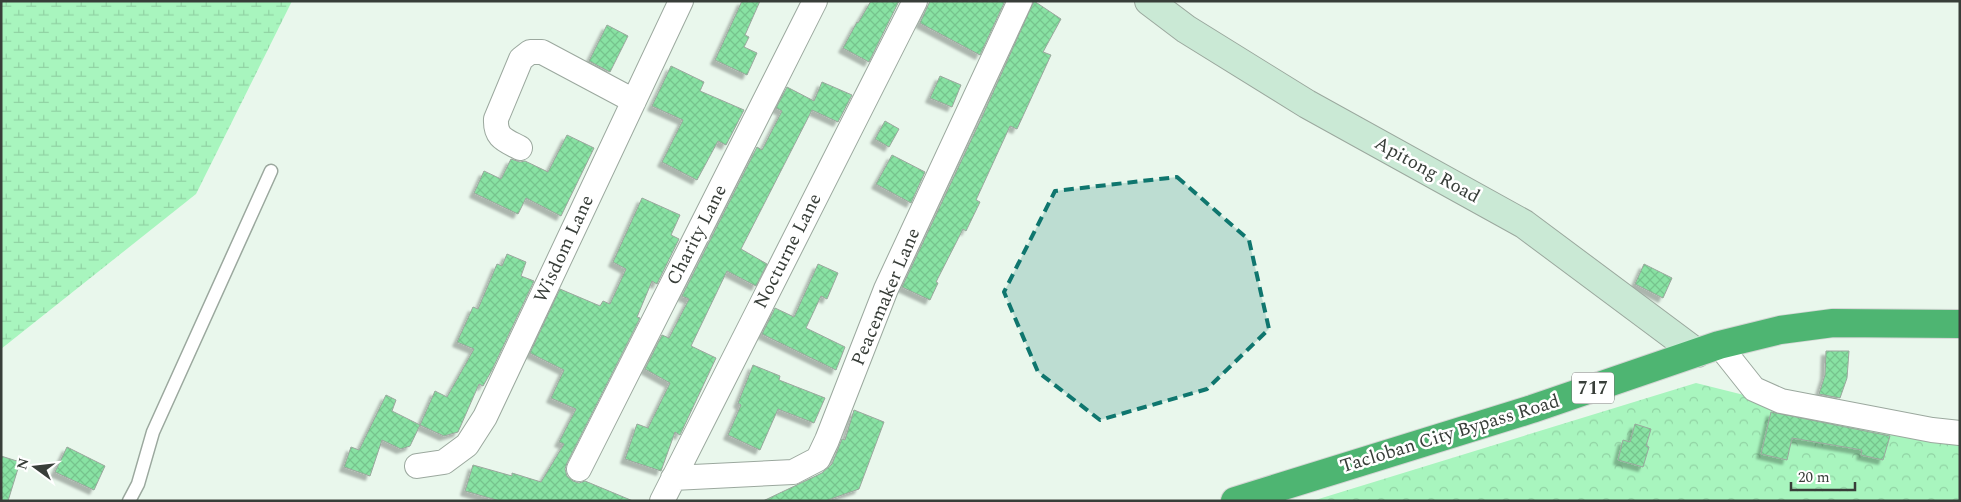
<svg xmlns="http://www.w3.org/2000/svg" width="1961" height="502" font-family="Spectral,serif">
	<defs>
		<pattern id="forest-crowns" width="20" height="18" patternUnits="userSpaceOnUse" patternTransform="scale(1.25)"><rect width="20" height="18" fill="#a8f5be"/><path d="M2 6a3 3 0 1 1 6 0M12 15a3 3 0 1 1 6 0" fill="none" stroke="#91d3a4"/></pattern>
		<pattern id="wetland-marsh" width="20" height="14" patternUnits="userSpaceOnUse" patternTransform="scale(1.25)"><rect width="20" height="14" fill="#a8f5be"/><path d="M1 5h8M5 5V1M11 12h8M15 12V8" fill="none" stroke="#91d3a4"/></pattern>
		<pattern id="building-cross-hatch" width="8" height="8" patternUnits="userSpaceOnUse" patternTransform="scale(1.25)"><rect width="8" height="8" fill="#88e2a3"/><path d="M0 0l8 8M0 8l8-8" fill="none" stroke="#76c38d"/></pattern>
		<filter id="shadow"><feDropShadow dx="-4.5" dy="4.5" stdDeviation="1" flood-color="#0004"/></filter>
	</defs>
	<rect width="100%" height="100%" fill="#e9f7ec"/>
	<path fill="url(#forest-crowns)" d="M1696,383L1912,437L1960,442V501H1312Z"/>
	<path fill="url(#wetland-marsh)" d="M1,1H292L196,194L1,349Z"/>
	<path fill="url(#building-cross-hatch)" stroke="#9aa79d" filter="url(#shadow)" d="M742,1H760L745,35L749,37L744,47L757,53L747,75L715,60Z
		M871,1H899L869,62L843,48L857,22L858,23Z
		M930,1H1005L980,55L920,23Z
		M1034,1L1061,19L1043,52L1051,55L1017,129L1010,126L976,200L980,202L966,231L963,229L936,282L938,283L930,300L902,287L982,117Z
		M607,25L628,36L610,72L589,61Z
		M671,66L704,82L700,91L744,110L726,145L718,141L697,180L662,162L683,120L652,106Z
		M940,76L961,85L952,107L930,98Z
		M822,82L852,95L838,122L812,110L741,249L767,264L756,286L727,271L691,346L716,358L680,435L675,432L661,471L625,459L637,424L648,428L670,383L645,369L662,335L669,338L689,299L682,296L757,147L762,150L782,111L776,108L787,87L814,101Z
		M885,121L899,129L889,147L875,139Z
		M567,135L594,148L561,216L526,198L518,214L474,193L484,171L501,179L511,159L520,162L525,161L548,172Z
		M892,155L925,172L911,203L876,184Z
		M642,198L680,215L671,235L679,239L657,284L652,281L637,317L640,318L567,463L565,469L567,476L573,481L579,483L585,481L633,501H500L465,491L473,465L512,476V473L541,482L564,444L559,442L576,409L551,398L564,370L530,353L560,289L600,306L603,301L610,304L626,269L613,262Z
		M507,254L526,262L521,276L534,281L492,370L483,386L479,384L458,432L444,436L420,425L435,391L447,397L474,349L457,342L473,307L478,309L497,264L502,266Z
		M818,264L838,273L827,299L821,296L806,328L845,347L836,370L762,334L775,308L794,317Z
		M1644,264L1672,278L1663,298L1635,284Z
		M1826,351H1849L1847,378L1840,398L1819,394L1825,375Z
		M753,365L780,376L779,380L825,398L814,423L778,409L760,450L728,435L741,405L738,403Z
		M386,395L396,400L392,411L420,425L410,446L401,449L382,440L370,476L344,467L351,447L359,450Z
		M854,410L884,422L859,489L825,501H763L822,473L832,464L842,439L845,440Z
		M1771,412L1890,436L1883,460L1861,455L1862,450L1792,438L1787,460L1761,454Z
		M1635,424L1651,429L1646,446L1649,447L1643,467L1618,460L1623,440L1630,442Z
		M67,447L105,466L94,490L55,472Z
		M1,456L20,462L8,501H1Z"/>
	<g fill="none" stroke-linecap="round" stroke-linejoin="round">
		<defs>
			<path id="lane" d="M129,501L138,484L153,432L271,171"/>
			<path id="street" d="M520,148C505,140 495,138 496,119L521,59L530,52H542L634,101
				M1719,345L1754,389L1781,401L1932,430L1960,433
				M417,466L444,462L467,445L485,417L681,1
				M579,469L815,1
				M673,478L793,472L818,459L827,440L886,289L1020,1
				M662,501L915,1"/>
			<path id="secondary" d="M1149,1L1186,29L1307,104L1524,224L1697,353"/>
			<path id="highway" d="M1235,501L1532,409L1719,345L1780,330L1833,323L1960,324"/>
		</defs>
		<use href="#lane" stroke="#9ba89e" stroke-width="15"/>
		<use href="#street" stroke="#9ba89e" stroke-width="26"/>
		<use href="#secondary" stroke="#9ba89e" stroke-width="30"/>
		<use href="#highway" stroke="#d3d5d3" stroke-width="30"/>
		<use href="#lane" stroke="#fff" stroke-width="12"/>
		<use href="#street" stroke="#fff" stroke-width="24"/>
		<use href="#secondary" stroke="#cae9d5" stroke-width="28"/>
		<use href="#highway" stroke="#4eb572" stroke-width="28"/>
	</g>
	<path fill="#0f766e" fill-opacity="0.2" stroke="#0f766e" stroke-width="4" stroke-dasharray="10 6" stroke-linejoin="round" d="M1177,177L1249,240L1269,329L1207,389L1100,420L1038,372L1004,292L1055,191Z"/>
	<g text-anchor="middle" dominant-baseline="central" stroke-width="5" stroke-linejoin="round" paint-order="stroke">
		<rect fill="#fff" stroke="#747874" stroke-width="1" x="1572" y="372.5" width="42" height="31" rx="4"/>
		<g font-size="18" font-weight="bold" fill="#383e39">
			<text x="1593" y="388">717</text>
		</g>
		<g font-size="19" fill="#383e39" stroke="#fff">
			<text transform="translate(1427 170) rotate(29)">Apitong Road</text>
			<text transform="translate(697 235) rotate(-63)">Charity Lane</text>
			<text transform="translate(564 249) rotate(-65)">Wisdom Lane</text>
			<text transform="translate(788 251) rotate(-63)">Nocturne Lane</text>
			<text transform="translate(886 297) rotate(-67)">Peacemaker Lane</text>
			<text transform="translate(1450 434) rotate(-17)">Tacloban City Bypass Road</text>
		</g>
	</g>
	<rect width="1961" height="502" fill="none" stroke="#383e39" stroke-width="5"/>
	<g transform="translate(35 467) rotate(285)" stroke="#ffffff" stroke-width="4" paint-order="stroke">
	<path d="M0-4L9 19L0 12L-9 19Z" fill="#383e39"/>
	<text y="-8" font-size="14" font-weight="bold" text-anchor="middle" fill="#383e39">N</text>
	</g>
	<path d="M1791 482v8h64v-8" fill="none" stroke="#383e39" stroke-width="2.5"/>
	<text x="1798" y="482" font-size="15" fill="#383e39" stroke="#ffffff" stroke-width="4" paint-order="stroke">20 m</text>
</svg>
